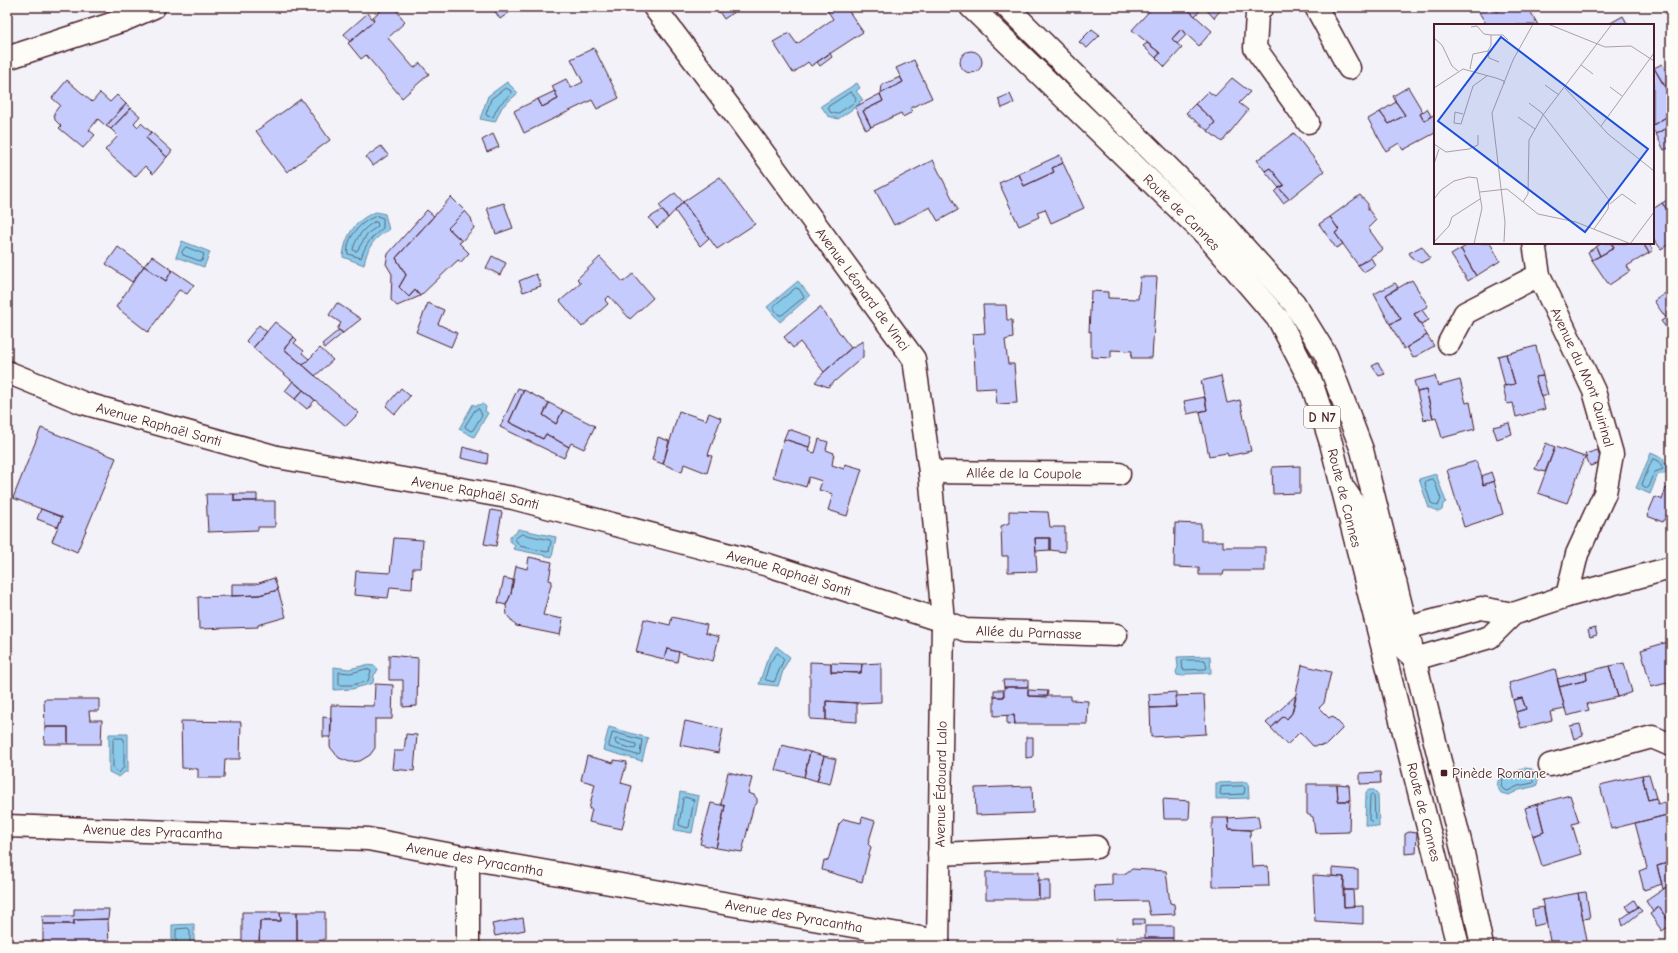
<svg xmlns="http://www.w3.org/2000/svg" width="1678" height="953" font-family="'Comic Neue',sans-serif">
	<rect width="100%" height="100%" fill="#f2f2f8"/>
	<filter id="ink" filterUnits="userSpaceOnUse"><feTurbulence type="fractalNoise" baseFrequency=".025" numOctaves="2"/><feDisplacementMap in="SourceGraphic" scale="8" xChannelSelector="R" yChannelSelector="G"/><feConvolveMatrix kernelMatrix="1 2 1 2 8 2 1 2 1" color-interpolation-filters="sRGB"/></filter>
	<g filter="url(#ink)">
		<path fill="#89caea" stroke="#70869e" d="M507,82L518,93L502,107L495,122L480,119L488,96Z
			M857,83L860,88L856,91L863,100L859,102L860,104L838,119L828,116L821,106Z
			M376,212L385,214L389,230C374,237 367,248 364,265L343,257C345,235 356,219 376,212Z
			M182,241L210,252L204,267L176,257Z
			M798,281L810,296L780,322L767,307Z
			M473,404L476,406C480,404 483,403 486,407L485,411L488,413L474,437L459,429Z
			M1651,453L1664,459L1663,462L1667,464L1668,470L1665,474H1658L1650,494L1636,488Z
			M1436,474L1446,502L1443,504L1442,510L1438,512L1432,508H1429L1419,479Z
			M518,529L556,537L552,557L513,549L515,545L510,541V537L516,533Z
			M776,646L790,657L784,668L778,686L759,684L767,660Z
			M1210,656L1211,673L1186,674L1183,676L1177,675L1176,672L1178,667L1177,657Z
			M366,665L375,666L378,669L376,673L374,675L373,683L352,689L334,690V667L349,669Z
			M609,727L648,738L642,761L603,750Z
			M109,734H128V772H125L119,777L109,772Z
			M1525,768L1532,769C1538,775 1540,779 1536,786L1519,790L1509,795L1501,793C1497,787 1496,784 1500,777Z
			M1248,782L1249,798L1216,799V783Z
			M1369,790H1374L1378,794L1379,827L1365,825L1366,795V792Z
			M680,792L699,796L692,833L674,830Z
			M194,924V946H172V925Z"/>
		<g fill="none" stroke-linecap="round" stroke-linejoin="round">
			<path stroke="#636377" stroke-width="1" d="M506,88L511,91V94L499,105L493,117L487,116L486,114L491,99Z
				M851,92L856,98L855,102L837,114L830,112L828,107Z
				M377,216L383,218V228C371,238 366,243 361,258L348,254C345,238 362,220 377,216Z
				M374,222H377L378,226L367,234L357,251H354L353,249C357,236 363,229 374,222Z
				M186,247L204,254L202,261H200L183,255L182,252Z
				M796,288L799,289L804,297L782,315H779L774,309V306Z
				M479,409L482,415L473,430L471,431L466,428L465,426L475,410Z
				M1654,459L1659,461L1663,469L1655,472L1649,487L1647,488L1643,486L1642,484L1652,460Z
				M1432,479L1434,480L1441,499L1438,506L1431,503L1425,484L1426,481Z
				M522,534L550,540L551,542L549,551L547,552L520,546L515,539Z
				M778,653L784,659L775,680L774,682L766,680L765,678L770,662Z
				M1183,660H1205L1207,668L1205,669L1183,670L1182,662Z
				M367,669L371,671L368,681L352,685H339V672L350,673Z
				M613,732L642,740L640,754L637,755L609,747V745Z
				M115,738H123L124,740V767L119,773L113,768V740Z
				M618,739L636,744V748L634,749L616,744L615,740Z
				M1526,772L1530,773L1533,776V783L1518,786L1508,791L1504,790L1501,786L1503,779Z
				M1243,786L1245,788L1244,794L1222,795L1220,794L1221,787Z
				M1372,794L1374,796L1375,820L1373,822L1369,820L1370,796Z
				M685,797L694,800L689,827L687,828L679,825L683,799Z
				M176,946V929L188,928L190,930V946"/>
		</g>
		<path fill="#c5cbfd" stroke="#4a1f2b" d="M385,7H394L405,22L388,38L414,68L420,63L429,74L402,98L366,55L361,59L348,43L374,21L373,17Z
			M492,7H513L514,9L500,19Z
			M716,7H741L724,19Z
			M825,7H846L863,32L811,66L808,62L793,73L773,42L789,33L797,44L833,19Z
			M1153,7H1185L1212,31L1199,46L1181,29L1172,39L1182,48L1165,67L1156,58L1160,53L1132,30Z
			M1185,7H1203L1195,16Z
			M1204,7H1223L1214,18Z
			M1485,7H1493L1496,12L1506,7H1528L1538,25H1487L1478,11Z
			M368,13L374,21L350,42L344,34Z
			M1623,16L1628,25H1607Z
			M1092,29L1100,35L1087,48L1079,42Z
			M1181,29L1186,35L1177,44L1172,39Z
			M1147,43L1160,53L1156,58L1143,46Z
			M594,48L619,98L597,109L592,100L524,133L514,111L538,99L542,107L558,99L552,86L566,79L571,88L583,82L571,59Z
			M960 62a11 11 0 1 1 22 0a11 11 0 1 1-22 0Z
			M830,53L832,57L820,66L817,62Z
			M914,60L932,98L910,108L912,112L903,117L901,113L871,127L863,111L883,101L880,94L903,82L896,68Z
			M1662,64L1671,80V89L1668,91L1654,68Z
			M1654,68L1671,98V100L1665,103L1671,114L1653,125V69Z
			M900,77L903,82L881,93L882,85Z
			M1232,78L1250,92L1239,103L1248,110L1222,142L1208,131L1215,122L1195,104L1208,91L1215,96Z
			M67,80L92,102L100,93L110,102L117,95L126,104L106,126L98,119L89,130L95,135L83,148L59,128L61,126L55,120L54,113L60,105L52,98Z
			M1408,87L1423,112L1420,114L1424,121L1435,114V133L1403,150L1399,143L1386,151L1368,119L1380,112L1389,124L1405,115L1396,102L1393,96Z
			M555,91L558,99L542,107L538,99Z
			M880,94L883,101L863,111L871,127L866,130L855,107Z
			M1010,94L1014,103L1002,108L998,99Z
			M301,99L330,140L287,172L256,131Z
			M1396,102L1405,115L1389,124L1380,112Z
			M126,104L131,108L111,129L106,126Z
			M1195,104L1215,122L1208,131L1186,113Z
			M131,108L140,116L134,123L138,127L141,123L151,132L146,138L167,157L153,174L145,166L135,177L105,150L118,136L111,129Z
			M1427,109L1431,116L1424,121L1420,114Z
			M1671,114V125L1656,134L1653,130V125Z
			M1671,125V147L1664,150L1656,134Z
			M151,132L172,151L167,157L146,138Z
			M1294,133L1324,171L1289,199L1279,188L1284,185L1270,168L1265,171L1257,160Z
			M493,134L499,147L487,152L482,140Z
			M381,146L388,155L373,166L366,157Z
			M1060,155L1063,163L1052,168L1054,172L1024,186L1019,174Z
			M933,160L958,210L938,221L930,207L894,225L875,190Z
			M1063,163L1084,208L1051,223L1045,209L1037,212L1039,217L1019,226L999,183L1019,174L1024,186L1054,172L1052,168Z
			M1270,168L1284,185L1279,188L1265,171Z
			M720,177L755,224L717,249L683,202Z
			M1279,188L1289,199L1283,203L1275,192Z
			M675,193L683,202L668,218L659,205Z
			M1360,195L1368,204V209L1376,220L1368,228L1383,249L1358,265L1335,233L1339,230L1330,217Z
			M451,197L465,211L448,228L462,241L459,243L469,253L461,262L458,260L420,296L415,290L409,297L399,287L406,275L396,258Z
			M1671,198V210L1669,212L1662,203Z
			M683,202L709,238L700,246L675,211Z
			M504,203L513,228L496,234L487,208Z
			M1662,203L1669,212L1671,210V243L1661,249L1653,238V209Z
			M427,210L434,216L396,258L406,275L399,287L409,297L415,290L420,296L397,306L391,300L392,274L386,264L388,254Z
			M662,210L668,218L657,228L649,218Z
			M465,211L471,218L474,228L462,241L448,228Z
			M1330,217L1339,230L1335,233L1343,244L1336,248L1319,224Z
			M1464,243H1490L1500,261L1476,276L1461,249L1466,246Z
			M1602,243H1611L1614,248L1600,256L1596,247Z
			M1611,243H1643L1649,253L1627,266L1630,271L1609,285L1592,260L1614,248Z
			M1643,243H1648L1653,250L1649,253Z
			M1422,246L1430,258L1421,263L1413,259L1409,253Z
			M118,247L144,266L132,282L106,264Z
			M1596,247L1600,256L1592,260L1588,252Z
			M1461,249L1476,276L1468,281L1451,255Z
			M152,256L172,270L166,281L144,266Z
			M492,256L506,263L500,275L486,268Z
			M600,257L623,282L633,274L653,298L630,319L609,296L605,300L608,304L582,327L560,301L581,283L577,279Z
			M1371,258L1375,265L1364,272L1358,265Z
			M144,266L166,281L172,270L194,285L187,294L179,290L148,332L116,307Z
			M536,274L541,286L523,292L519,281Z
			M1140,277H1157L1152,358H1131L1132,351L1111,350V358L1091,357V331L1089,332L1091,291L1108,292V298L1138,299Z
			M1412,280L1428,306L1414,314L1427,335L1404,349L1390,324L1401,319L1386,295Z
			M1395,283L1398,287L1386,295L1401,319L1390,324L1374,294Z
			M1671,289V334L1661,321L1666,318L1654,301Z
			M337,303L361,319L343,333L337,329L341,323L329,315Z
			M428,303L444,310L438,324L457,333L451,347L416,332Z
			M983,305H1006L1007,320H1012L1013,338L1005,340L1008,364H1014L1017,403L997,404L995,388L976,389L973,334L985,333Z
			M820,307L851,348L824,372L800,342L793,348L784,337Z
			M1422,310L1429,320L1421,324L1414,314Z
			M275,322L294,337L284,349L359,413L346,426L253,348Z
			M259,325L267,332L253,348L246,341Z
			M339,330L343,333L325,348L322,344Z
			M1427,335L1434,346L1413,358L1407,347Z
			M294,337L297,340L294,343L304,351L302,353L309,359L303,365L284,349Z
			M863,341V357L828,387L815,382L824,372L851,348Z
			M1536,346L1543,376L1535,377L1545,409L1516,417L1513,403L1507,404L1503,386L1515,384L1506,354Z
			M320,348L333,360L315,376L303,365Z
			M1506,354L1515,384L1505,386L1498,356Z
			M1378,363L1385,374L1379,376L1372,366Z
			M1221,376L1227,403L1240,400L1251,451L1228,456L1227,453L1209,456L1200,412L1207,410L1201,381Z
			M1435,376L1438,386L1460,380L1466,403L1470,402L1475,429L1442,438L1436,417L1433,418L1426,390L1417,392L1414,381Z
			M1543,376L1548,395L1541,397L1535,377Z
			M293,381L303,390L295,399L285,391Z
			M401,388L410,396L395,414L386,406Z
			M518,388L524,390L509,422L543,439L546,434L569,447L564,458L500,427Z
			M303,390L315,400L307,409L295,399Z
			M524,390L549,403L543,415L556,424L563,410L595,426L584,449L571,443L569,447L546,434L543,439L509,422Z
			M1426,390L1433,418L1424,420L1417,392Z
			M1205,397L1207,410L1187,414L1184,401Z
			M549,403L563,410L556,424L543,415Z
			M679,411L706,420L709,413L721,418L708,455L712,456L707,473L684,464L682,472L663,464Z
			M1509,423L1512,434L1497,439L1493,427Z
			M41,428L116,458L77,552L52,541L62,517L13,498Z
			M788,429L812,437L809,447L784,439Z
			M658,437L669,441L663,464L652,460Z
			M784,439L809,447L808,451L815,453L819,439L828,442L826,450L834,453L832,465L844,469L845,464L862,469L847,516L828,510L833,494L819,490L822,481L809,477L806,487L773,477Z
			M1546,443L1555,447L1545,472L1535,469Z
			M463,447L488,454L487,464L461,458Z
			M1555,447L1585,457L1567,503L1538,493Z
			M1598,450L1601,463L1590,466L1585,454Z
			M1476,461L1482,476L1483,485L1494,481L1503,514L1464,527L1447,470Z
			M1300,466V493L1273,494L1272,467Z
			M1491,472L1494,481L1483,485L1482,476Z
			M1666,488L1671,489V508L1663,522L1647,516L1655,497L1662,500Z
			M206,494H234V501H275V527H258V530L208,532Z
			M234,494H257V501H234Z
			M41,509L62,517L58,527L37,519Z
			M491,510L502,512L496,546L484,544Z
			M1009,511L1048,512L1050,527H1065V552L1050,550V538H1035L1037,571L1008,572V556H1002L1001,526L1009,523Z
			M1175,523L1201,524V541H1223V547H1265V571H1224L1223,575H1199V568L1174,567Z
			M394,538L423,540L421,568H413L412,589L390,587L388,598L354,595L356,571L390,573Z
			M1035,538H1050V550L1036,551Z
			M529,557L552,562L549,580L552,581L543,615L563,619L560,635L516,626L507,615L506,605L511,594L516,566L527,569Z
			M274,578L278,590L259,595L232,596V584H256Z
			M504,578L513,580L511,594L506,605L498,603Z
			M278,590L286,617L258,625V627L199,629L198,597L259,595Z
			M672,617L707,625L705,633L719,637L713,661L667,649L664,659L636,652L644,619L670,625Z
			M1595,628L1597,635L1590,637L1588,630Z
			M1671,641V692H1668L1667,683L1651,687L1641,650Z
			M667,649L679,652L677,662L664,659Z
			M389,655L418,658L417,706L403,707V680H389Z
			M810,662L831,663V672L861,673L862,664L881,663V702L857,703L826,701V720L810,719Z
			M831,663L862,664L861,673L831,672Z
			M1624,663L1632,692L1618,697L1609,666Z
			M1302,665L1331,672L1324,703L1319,708L1329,718L1332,716L1342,726V729L1326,745L1313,746L1300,732L1287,745L1271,728L1284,716L1287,719L1292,713Z
			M1609,666L1618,697L1587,704L1589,710L1567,716L1559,687L1587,680L1586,672Z
			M1555,669L1565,709L1550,712L1552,720L1521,728L1516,712L1526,709L1522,698L1513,700L1509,683Z
			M1586,672L1587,680L1559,687L1557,679Z
			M1003,680H1028V687H1004Z
			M375,684L393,685L392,719H375V748L370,755L360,761L350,762L339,758L330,747L331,705L374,706Z
			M1004,687H1028V696H1071V700L1088,701L1087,724H1015L1014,715L994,716V697H1004Z
			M994,690H1003L1004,697H994Z
			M1028,690L1048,691L1047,697L1028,696Z
			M1176,692V707L1150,708L1149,694Z
			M1204,695L1206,734L1151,737L1150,708L1176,707L1175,696Z
			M1295,696L1296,697L1292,713L1287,719L1284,716L1271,728L1266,723Z
			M1522,698L1526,709L1516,712L1513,700Z
			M44,699H99V711H89L90,720H102L101,744H68V727H45Z
			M826,701L857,703V722L826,720Z
			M1014,715L1015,724L1007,725V716Z
			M323,717L331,718V737H323Z
			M181,721L241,722L240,759H225L224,778H198V769L182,768Z
			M685,721L723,729L718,753L680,745Z
			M1580,724L1583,736L1574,739L1570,726Z
			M45,727H68V744H44Z
			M406,734L417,735L414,771L392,769L394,751H404Z
			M1026,737H1033V757L1026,758Z
			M782,745L810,752L804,777L775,770Z
			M810,752L824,756L817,781L804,777Z
			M587,756L614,763V760L627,762L621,783L632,786L622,829L589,822L592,809H589L595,784L581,780Z
			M824,756L836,759L830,784L817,781Z
			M728,772L752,778L748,793L754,795L757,799V803L753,808L742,852L716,848L725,806L721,804Z
			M1380,772L1381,783L1360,784V773Z
			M1649,774L1656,798L1648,800L1642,775Z
			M1642,775L1648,800L1656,798L1658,804L1668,801L1671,814L1611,829L1600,785Z
			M1307,784H1337L1338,801H1350L1349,832L1315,833L1313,817L1307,814Z
			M1337,784L1349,785L1350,801H1338Z
			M1032,786L1033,813L976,815L975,788Z
			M1570,795L1579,822L1572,824L1581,854L1542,866L1533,836L1544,832L1537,804Z
			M1163,799L1190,801L1189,819H1164Z
			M711,803L725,806L716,848L700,844Z
			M1537,804L1544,832L1533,836L1525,808Z
			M1671,814V833L1667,834L1671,845V862L1657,866L1662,884L1644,890L1639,871L1647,868L1635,823Z
			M1258,816L1260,828L1250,830L1229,829L1228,818Z
			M862,817L875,821L868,844L871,847L862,882L822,870L824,860L828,861L839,824L844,819L861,823Z
			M1212,818H1228L1229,829L1250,830L1252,867L1268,866L1269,886L1213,887Z
			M1409,832L1417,833L1416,853L1405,854V834Z
			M1671,862V884L1663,889L1657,866Z
			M1332,868L1358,870V890H1343L1344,877L1332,876Z
			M1132,869L1166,871L1170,903L1174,904L1175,914L1150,915L1147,901L1095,902L1094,886L1112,885V874H1126Z
			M986,872H1039V899H986Z
			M1313,875L1344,877V907L1363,906V924L1315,921Z
			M1038,880H1050V899H1039Z
			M1671,884V925L1659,907L1653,912L1646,901Z
			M1343,890H1353L1354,906L1344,907Z
			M1586,892L1590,918L1583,919L1578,893Z
			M1578,893L1588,946H1551L1542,900Z
			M1634,900L1638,907L1630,912L1626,906Z
			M1544,907L1547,923L1534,926L1532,909Z
			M1638,907L1642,911L1623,926L1621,919Z
			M1659,907L1671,925L1662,931L1650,914Z
			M74,909H109L108,919L74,920V924H43L42,916H74Z
			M242,912H280L281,921H260L259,946H242Z
			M280,912H297V946H259L260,921H281Z
			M297,912H325V940L297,941Z
			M523,918L525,930L495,936L492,924Z
			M108,919L109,946H43V924H74V920Z
			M1133,919H1145V924H1133Z
			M1145,926H1173V938H1145Z
			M1115,938H1173V946H1116Z"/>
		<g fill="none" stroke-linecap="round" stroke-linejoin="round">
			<defs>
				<g id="minor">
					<path id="s1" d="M654,7L740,121L914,359L930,472L943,621L938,946"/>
					<path d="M1262,7L1257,14L1255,48L1308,122"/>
					<path d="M1316,7L1349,68"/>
					<path d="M7,58L124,20L154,7"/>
					<path id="s2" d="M1534,243L1539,275L1594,391L1612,454L1605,493L1577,554L1567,596"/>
					<path d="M1449,343L1465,313L1539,275"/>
					<path id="s3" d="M7,372L83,403L277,457L513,498L768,565L943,621L965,630L1116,635"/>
					<path id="s4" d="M930,472L1119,474"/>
					<path d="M1344,489L1365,520L1391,625L1401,646L1415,659L1490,637L1513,614L1567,596L1671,568"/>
					<path d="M1407,628L1481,608L1513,614"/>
					<path d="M1550,765L1652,737L1671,745"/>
					<path id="s5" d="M7,826L368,839L468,858L938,941"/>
					<path d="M939,854L1096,847"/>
					<path d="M468,858V946"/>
				</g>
				<g id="major">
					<path id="s6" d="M971,7L1206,235L1279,320L1312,384L1331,443L1458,946"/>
					<path d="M1007,7L1206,205L1294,303L1326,355L1362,450L1463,853L1482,946"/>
				</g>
			</defs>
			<use href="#minor" stroke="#4a1f2b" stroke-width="25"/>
			<use href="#major" stroke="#4a1f2b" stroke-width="25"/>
			<use href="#minor" stroke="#fdfcf7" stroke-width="22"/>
			<use href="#major" stroke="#fdfcf7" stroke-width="22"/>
		</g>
	</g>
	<rect fill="#4a1f2b" stroke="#fdfcf7" stroke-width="1.5" x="1440" y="769" width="8" height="8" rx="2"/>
	<g text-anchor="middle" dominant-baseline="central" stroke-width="3" stroke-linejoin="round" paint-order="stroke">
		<rect fill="#fdfcf7" stroke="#806168" stroke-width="1" x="1304" y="406" width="36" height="22" rx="3"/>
		<g font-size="13" font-weight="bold" fill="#4a1f2b">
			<text x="1322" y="417">D N7</text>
		</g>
		<g font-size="14" fill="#4a1f2b" stroke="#fdfcf7">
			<text stroke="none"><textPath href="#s6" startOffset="294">Route de Cannes</textPath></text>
			<text stroke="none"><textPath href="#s1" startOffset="351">Avenue Léonard de Vinci</textPath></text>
			<text stroke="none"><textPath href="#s2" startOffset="144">Avenue du Mont Quirinal</textPath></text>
			<text stroke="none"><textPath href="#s3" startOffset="161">Avenue Raphaël Santi</textPath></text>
			<text stroke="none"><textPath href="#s4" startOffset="94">Allée de la Coupole</textPath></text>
			<text stroke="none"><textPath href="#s3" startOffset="485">Avenue Raphaël Santi</textPath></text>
			<text stroke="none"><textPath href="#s6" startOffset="630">Route de Cannes</textPath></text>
			<text stroke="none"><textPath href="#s3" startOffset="809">Avenue Raphaël Santi</textPath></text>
			<text stroke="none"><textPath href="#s3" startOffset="1058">Allée du Parnasse</textPath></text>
			<text transform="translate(941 784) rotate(-89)">Avenue Édouard Lalo</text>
			<text stroke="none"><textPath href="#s6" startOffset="954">Route de Cannes</textPath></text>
			<text stroke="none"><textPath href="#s5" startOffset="146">Avenue des Pyracantha</textPath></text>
			<text stroke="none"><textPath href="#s5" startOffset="470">Avenue des Pyracantha</textPath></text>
			<text stroke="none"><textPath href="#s5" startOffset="794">Avenue des Pyracantha</textPath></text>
		</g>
		<g font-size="14" fill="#4a1f2b" stroke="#fdfcf7" text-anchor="start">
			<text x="1452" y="773">Pinède Romane</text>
		</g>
	</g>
	<g transform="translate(1434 24)">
		<rect width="220" height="220" fill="#f2f2f8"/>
		<path fill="none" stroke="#af9ea6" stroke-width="1" d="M114,0L171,23L197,22L220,37M57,11H69L74,16M0,14L8,21L18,42L24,47M54,27L55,34L65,38M147,41L159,50M36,45L39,30L54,27L57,21V11L50,10L43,2L37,3M111,61L125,71M176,63L188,72M0,64L29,45L62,54L70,57V60M131,64L174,110L220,147M95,79L108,89L175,176L174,185L160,205M29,90L21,88L20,99L27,100L39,62L53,52M84,93L101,105M167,102L220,29M0,120L12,128L35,125L44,121V111M0,140L5,125M46,168L73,165L104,190L142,198L197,220M0,175L7,166L20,157L35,153L43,154L48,184L40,220M89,178L94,170L95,116L109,91L178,0M176,180L188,170L202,180M0,218L15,202L18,193L46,175M70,218L71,198L58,89L79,36L99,0M196,220L220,188"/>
		<path fill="#1d4ed8" fill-opacity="0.15" stroke="#1d4ed8" stroke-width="2" d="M67,13L214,125L151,208L4,97Z"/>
		<rect width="220" height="220" fill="none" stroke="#4a1f2b" stroke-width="2"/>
	</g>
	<rect width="1678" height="953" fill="none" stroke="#fdfcf7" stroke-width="24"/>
	<rect x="12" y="12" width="1654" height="929" fill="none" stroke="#4a1f2b" stroke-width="1.5" filter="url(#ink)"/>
</svg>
